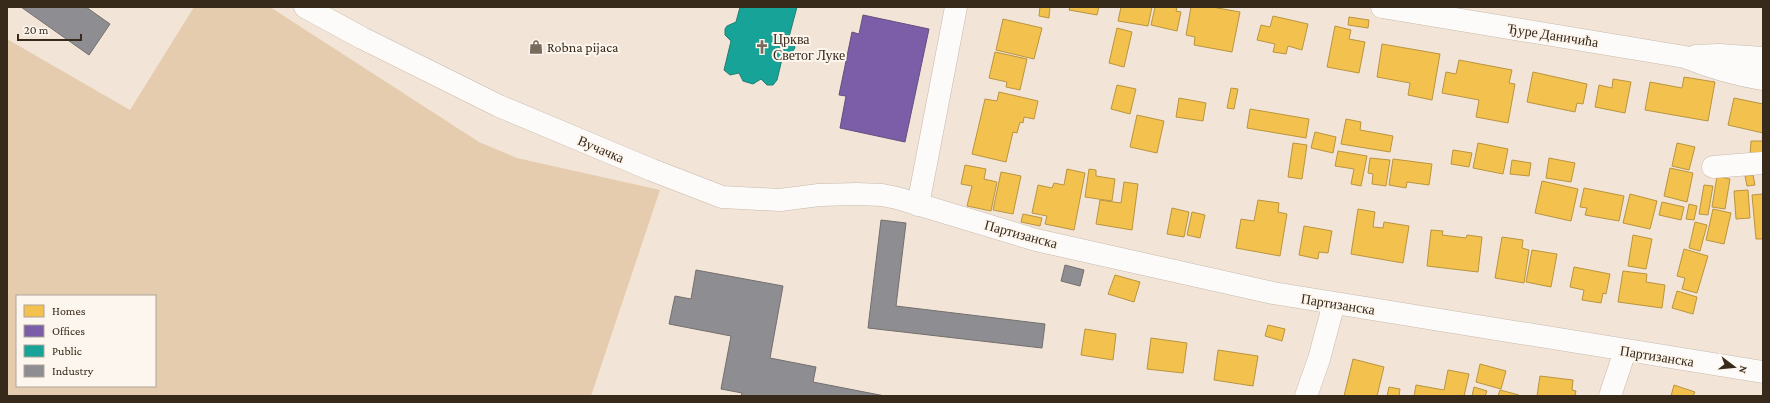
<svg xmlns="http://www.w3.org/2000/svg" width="1770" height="403" font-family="'Crimson Pro',serif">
	<rect width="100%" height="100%" fill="#f2e5d8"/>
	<path fill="#e5ccae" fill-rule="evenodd" d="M194,7H270L479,142L517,158L660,190L591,396H7V39L130,110ZM17,296H155V386H17Z"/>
	<path fill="#f2c14e" stroke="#ba943e" d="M1040,7H1050L1049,18L1039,16Z
		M1070,7H1099L1097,15L1069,10Z
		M1121,7H1152L1148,26L1118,21Z
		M1155,7H1177L1176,11L1181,12L1177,31L1151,25Z
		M1191,7H1212L1240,12L1232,52L1194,45L1195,37L1186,35Z
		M1273,16L1308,24L1302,50L1288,46L1286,54L1273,52L1275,44L1257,40L1261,25L1270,27Z
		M1349,17L1369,20L1368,28L1348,25Z
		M1003,19L1042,28L1034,59L996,50Z
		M1335,26L1351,30L1349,39L1365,42L1359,73L1327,67Z
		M1117,28L1132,32L1124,67L1109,63Z
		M1382,44L1440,54L1432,100L1408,95L1410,83L1377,77Z
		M995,52L1027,59L1020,90L1006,87L1007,82L989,78Z
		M1459,60L1512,70L1509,83L1515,84L1508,123L1476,117L1479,100L1442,93L1446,72L1456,74Z
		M1533,72L1587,84L1583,104L1577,103L1575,112L1527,102Z
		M1684,77L1715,82L1708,121L1645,110L1650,82L1682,88Z
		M1613,79L1631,82L1625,113L1595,107L1599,85L1612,88Z
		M1117,85L1136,89L1130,114L1111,109Z
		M1231,88L1238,89L1234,109L1227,108Z
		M999,92L1038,101L1034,119L1024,117L1023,123L1020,122L1017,133L1013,132L1006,162L972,154L985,99L997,101Z
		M1179,98L1206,103L1203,121L1176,117Z
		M1734,98L1763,104V133L1728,125Z
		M1250,109L1309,119L1306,138L1247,128Z
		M1137,115L1164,121L1157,153L1130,147Z
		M1346,119L1361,122L1360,130L1393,136L1390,152L1341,144Z
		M1315,132L1336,137L1333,153L1311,148Z
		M1751,141H1763V155H1750Z
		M1293,143L1307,145L1302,179L1288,177Z
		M1478,143L1508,149L1503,174L1473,168Z
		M1677,143L1695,147L1689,170L1672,166Z
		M1453,150L1472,153L1469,167L1451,164Z
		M1338,151L1367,156L1361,186L1351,184L1354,169L1335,166Z
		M1370,158L1390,160L1386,186L1372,184L1373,174L1368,173Z
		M1549,158L1575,163L1571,182L1546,178Z
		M1393,159L1432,164L1429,185L1407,182L1406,188L1389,185Z
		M1512,160L1531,163L1529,176L1510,174Z
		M965,165L986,169L984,179L997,182L991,211L967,206L972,186L961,184Z
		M1670,168L1693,173L1687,202L1664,196Z
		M1067,169L1085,173L1074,230L1045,224L1047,216L1032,213L1038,185L1052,188L1054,183L1064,185Z
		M1089,169L1096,170V176L1115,179L1112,201L1085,197Z
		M1001,172L1021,176L1013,214L993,210Z
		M1753,175L1755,185L1747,186L1745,176Z
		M1717,176L1730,179L1725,209L1712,207Z
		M1542,181L1578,189L1571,221L1535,213Z
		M1124,182L1138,184L1132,230L1096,224L1100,200L1121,203Z
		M1704,185L1713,186L1708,215L1699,214Z
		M1584,188L1624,196L1619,221L1585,215L1587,208L1580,207Z
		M1748,190L1750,218L1736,219L1734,191Z
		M1630,194L1657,201L1650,229L1623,223Z
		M1763,194V239H1756L1752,195Z
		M1258,200L1279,203L1278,212L1287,214L1280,256L1236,248L1241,219L1254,221Z
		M1662,202L1684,207L1681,220L1659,215Z
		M1689,204L1697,206L1694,220L1686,219Z
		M1172,208L1189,212L1184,237L1167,234Z
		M1358,209L1375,212L1373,227L1383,228L1384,222L1409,226L1403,263L1351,254Z
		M1713,209L1731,213L1724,244L1706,240Z
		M1192,212L1205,215L1200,238L1187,235Z
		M1023,214L1042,218L1040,226L1021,222Z
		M1695,222L1707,225L1700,251L1689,248Z
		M1304,226L1332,231L1328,253L1319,252L1318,259L1299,255Z
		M1431,230L1443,231L1442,235L1466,238L1467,235L1482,237L1478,272L1427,266Z
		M1633,235L1652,239L1646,269L1628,266Z
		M1502,237L1523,240L1522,248L1529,250L1524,283L1495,278Z
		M1684,249L1708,256L1697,293L1682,289L1685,278L1677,276Z
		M1532,250L1557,254L1551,287L1526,282Z
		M1574,267L1610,274L1606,294L1603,293L1601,303L1582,300L1584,290L1570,287Z
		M1623,271L1647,274L1646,282L1665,285L1662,308L1618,302Z
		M1115,275L1140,282L1134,302L1108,294Z
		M1677,291L1697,297L1693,314L1672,308Z
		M1268,325L1285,329L1282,341L1265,336Z
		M1085,329L1116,334L1113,360L1081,355Z
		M1151,338L1187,343L1183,373L1147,369Z
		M1218,350L1258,356L1253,386L1214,380Z
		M1353,359L1384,367L1377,396H1344Z
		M1480,364L1506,371L1501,389L1476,382Z
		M1448,370L1469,374L1464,396H1414L1416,385L1444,390Z
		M1540,376L1573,380L1572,390L1576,391L1575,396H1537Z
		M1674,385L1695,392L1693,396H1671Z
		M1389,387L1400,389L1399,396H1387Z
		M1474,387L1487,391L1485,396H1472Z
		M1500,390L1519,395V396H1498Z"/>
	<path fill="#7b5ea7" stroke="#674e7d" d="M863,15L929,29L905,142L840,128L846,96L839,95L852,32L859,34Z"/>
	<path fill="#17a398" stroke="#217f72" d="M740,7H797L789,37L794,44L795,48L792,52L783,55L777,80L773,85H767L761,79L753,84L743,81L739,73L730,75L724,70L731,41L725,35V29L727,26L736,22Z"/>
	<path fill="#8d8d92" stroke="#746f6e" d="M21,7H86L110,24L89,55Z
		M881,220L906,223L896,306L1045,324L1042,348L868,328Z
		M1065,265L1084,270L1080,286L1061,281Z
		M696,270L783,286L770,358L816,367L813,382L885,396H741L742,393L721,389L731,336L669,324L675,296L691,299Z"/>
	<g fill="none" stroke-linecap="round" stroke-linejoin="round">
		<defs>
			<path id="minor" d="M305,7L362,38L499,106L652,170L722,197L780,200L819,195L857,194L882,195L897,198L1036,240L1273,293L1763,372
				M1713,167L1763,163
				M918,205L956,7
				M1306,396L1319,359L1334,303
				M1610,396L1625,351"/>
			<path id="tertiary" d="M1382,7L1685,57C1710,67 1736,75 1763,79
				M1696,56L1719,55L1763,58"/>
		</defs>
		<use href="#minor" stroke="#c7baac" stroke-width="23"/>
		<use href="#tertiary" stroke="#c7baac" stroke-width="23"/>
		<use href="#minor" stroke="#fdfbf9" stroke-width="22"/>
		<use href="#tertiary" stroke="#fdfbf9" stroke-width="22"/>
	</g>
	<defs>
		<symbol id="shop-bare" viewBox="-9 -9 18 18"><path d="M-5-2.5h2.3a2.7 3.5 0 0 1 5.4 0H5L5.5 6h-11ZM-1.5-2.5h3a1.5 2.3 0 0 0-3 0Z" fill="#796b5c" stroke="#fdf6ee" stroke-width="2.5" paint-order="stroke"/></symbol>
		<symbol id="church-bare" viewBox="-9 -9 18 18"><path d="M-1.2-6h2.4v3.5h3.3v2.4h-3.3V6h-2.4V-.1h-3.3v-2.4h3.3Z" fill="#796b5c" stroke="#fdf6ee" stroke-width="2.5" paint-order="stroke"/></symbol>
	</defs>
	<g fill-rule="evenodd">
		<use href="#shop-bare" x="526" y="37" width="20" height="20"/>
		<use href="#church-bare" x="752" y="37" width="20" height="20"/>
	</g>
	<g text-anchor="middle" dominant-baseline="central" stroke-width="4" stroke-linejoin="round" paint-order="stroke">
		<g font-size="14" fill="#382a1a" stroke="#fdf6ee">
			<text transform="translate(1553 35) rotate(9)">Ђуре Даничића</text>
			<text transform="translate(601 149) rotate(23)">Вучачка</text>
			<text transform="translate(1021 234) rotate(15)">Партизанска</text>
			<text transform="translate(1338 304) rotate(9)">Партизанска</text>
			<text transform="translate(1657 356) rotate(9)">Партизанска</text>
		</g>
		<g font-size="14" fill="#382a1a" stroke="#fdf6ee" text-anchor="start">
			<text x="773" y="39">Црква<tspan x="773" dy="16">Светог Луке</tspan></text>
			<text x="547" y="47">Robna pijaca</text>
		</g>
	</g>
	<rect width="1770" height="403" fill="none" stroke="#382a1a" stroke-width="16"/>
	<rect x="16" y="295" width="140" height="92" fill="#fdf6ee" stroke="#aea499"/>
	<rect x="24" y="305" width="20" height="12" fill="#f2c14e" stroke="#aea499"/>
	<text x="52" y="315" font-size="12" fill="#382a1a">Homes</text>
	<rect x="24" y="325" width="20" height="12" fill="#7b5ea7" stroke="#aea499"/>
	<text x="52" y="335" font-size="12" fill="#382a1a">Offices</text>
	<rect x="24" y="345" width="20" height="12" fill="#17a398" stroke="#aea499"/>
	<text x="52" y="355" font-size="12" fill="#382a1a">Public</text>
	<rect x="24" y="365" width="20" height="12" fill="#8d8d92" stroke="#aea499"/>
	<text x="52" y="375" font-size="12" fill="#382a1a">Industry</text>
	<g transform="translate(1734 367) rotate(106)" stroke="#fdf6ee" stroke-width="3" paint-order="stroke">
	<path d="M0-3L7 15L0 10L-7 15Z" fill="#382a1a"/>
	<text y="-6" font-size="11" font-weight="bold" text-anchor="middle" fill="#382a1a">N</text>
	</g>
	<path d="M18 34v6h63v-6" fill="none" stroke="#382a1a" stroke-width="2"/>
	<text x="24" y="34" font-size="12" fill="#382a1a" stroke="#fdf6ee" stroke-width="3" paint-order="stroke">20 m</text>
</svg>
